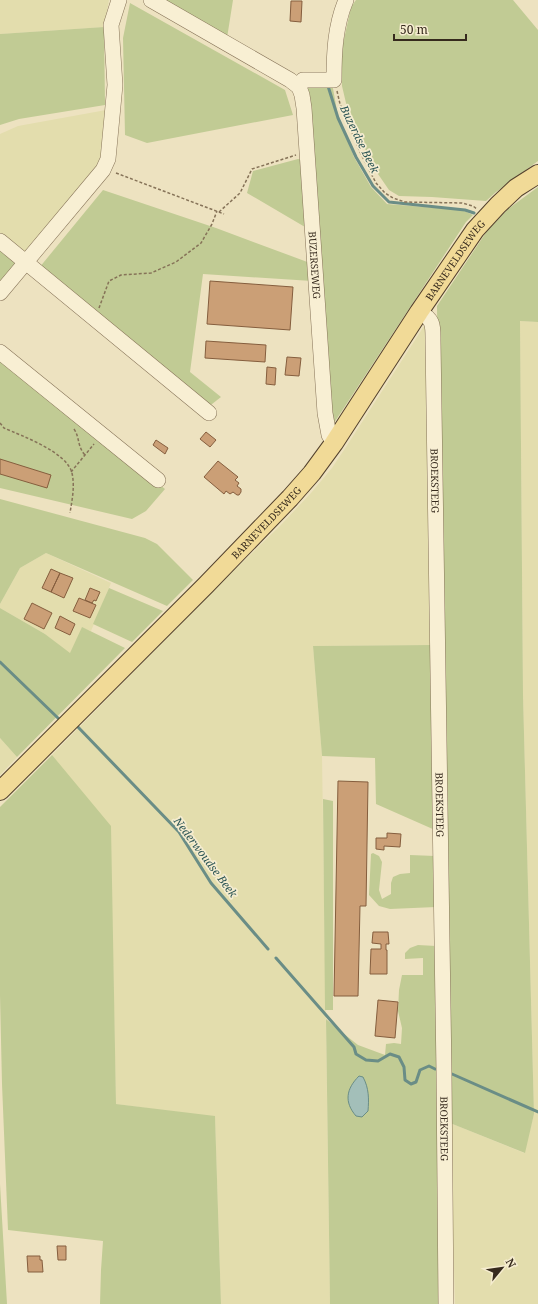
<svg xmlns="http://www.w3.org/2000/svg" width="538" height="1304" font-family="'Noto Serif',serif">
	<rect width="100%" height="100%" fill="#ede2c0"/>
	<path fill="#e3ddad" d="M0,0H109L104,27L0,34Z
		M106,110L103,158L24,255L0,236V134L18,126Z
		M428,320L431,645L313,646L322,756L330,1304H221L215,1117L116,1104L113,958L52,755L223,581L280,526L311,493L332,468L346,447Z
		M520,321L538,322V1304H455L450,1123L524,1153L534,1114L523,695Z
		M46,553L111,583L91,631L82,628L70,654L45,634L0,608V604L20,568Z
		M0,738L17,757L0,775Z"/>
	<path fill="#c1cb94" d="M161,0H233L227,38Z
		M356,0H513L538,30V161L496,192L486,201L432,197L399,196L389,190L378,174L361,141L346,103L342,86L341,53L351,7Z
		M130,3L285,90L293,115L147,143L125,135L123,38Z
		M104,27L105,105L19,119L0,125V34Z
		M307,82L332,83L338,116L354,157L371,187L387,204L462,210L473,215L466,222L332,426Z
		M298,159L303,160L305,227L247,193L253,171Z
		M538,187V322L520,321L523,695L534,1114L525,1153L450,1123L442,721L437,306L487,231L508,209Z
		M103,190L216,228L310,263L312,281L203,274L190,372L221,397L207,408L39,268Z
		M0,245L18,260L0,288Z
		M0,358L165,489L146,511L132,519L0,488Z
		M0,499L145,538L157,544L193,580L167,606L46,553L20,568L0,604Z
		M109,588L163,611L132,642L93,624Z
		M0,608L45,634L70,653L82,627L125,648L17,757L0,738Z
		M431,645L435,830L376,804L375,758L322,756L313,646Z
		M52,755L111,826L116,1104L215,1116L221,1304H100L101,1270L103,1241L8,1230L2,1084L0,995V807Z
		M323,799L333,801V1010H325Z
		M373,853L379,856L382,862L379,890L382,899L391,894V883L393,877L400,874L410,873V855L435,856L436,907L390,909L379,906L369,895L371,854Z
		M418,945L436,946L442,1304H330L326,1019L334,1026L358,1045L385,1055L386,1044L394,1043L401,1044L402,1028L398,1011L399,990L402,975H423V958L405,959V953L410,948Z
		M0,1184L7,1304H0Z"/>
	<path fill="#a3bfb9" stroke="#6a8d86" d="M359,1076L363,1077C369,1088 369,1099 368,1111L362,1117L356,1116C344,1102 346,1089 359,1076Z"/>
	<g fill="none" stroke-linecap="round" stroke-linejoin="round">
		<path stroke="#6a8d86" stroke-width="3" d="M328,86L338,118L356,157L373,186L389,202L465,210L474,213
			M0,662L59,719
			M77,726L179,832L211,883L268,949
			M276,958L354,1047L356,1054L366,1060L378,1061L390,1054L399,1057L404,1067L405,1080L411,1084L416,1082L420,1070L429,1066L435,1069
			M452,1074L538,1112"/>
	</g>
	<path fill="#cb9f76" stroke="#855e3e" d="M291,1H302L301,22L290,21Z
		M210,281L293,287L290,330L207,324Z
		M206,341L266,345L265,362L205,358Z
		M287,357L301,358L299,376L285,375Z
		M267,367L276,368L275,385L266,384Z
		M206,432L216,440L210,447L200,439Z
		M156,440L168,448L165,454L153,445Z
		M0,459L51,475L47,488L0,474Z
		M218,461L238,477L235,480L239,483L237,486L241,489V492L239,495H237L233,492L230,494L226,491L224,494L204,477Z
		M51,569L60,573L51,592L42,588Z
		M60,573L73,578L64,598L51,592Z
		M90,588L100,592L96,601L94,600L92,603L85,600Z
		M79,598L96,605L90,618L73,611Z
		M32,603L52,613L44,629L24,619Z
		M60,616L75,624L70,635L55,628Z
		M338,781L368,782L366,906H360L358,996H334Z
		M387,833L401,834L400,847L384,846V850L376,849V838H387Z
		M373,932H388L389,944H386V950H387V974H370L371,949H381V944L372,943Z
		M378,1000L398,1002L395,1038L375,1036Z
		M57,1246H66V1260H58Z
		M27,1256H40V1260H42L43,1272H28Z"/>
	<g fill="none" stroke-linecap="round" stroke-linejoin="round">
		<defs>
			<g id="minor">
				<path id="s1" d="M151,0L290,80L299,87L302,95L304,108L325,413L329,435L334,443"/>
				<path d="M299,87L303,80H334C334,53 335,26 346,0"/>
				<path d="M0,241L209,413"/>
				<path d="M0,293L103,170L108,159L115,85L111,25L119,0"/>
				<path id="s2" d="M419,312C434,319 433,326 433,341L444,1073L446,1304"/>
				<path d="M0,352L158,480"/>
			</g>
			<g id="major">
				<path id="s3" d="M0,791L206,585L290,498L312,473L334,443L419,312L475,230L498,205L516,188L538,174"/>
			</g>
		</defs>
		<use href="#minor" stroke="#867358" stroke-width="16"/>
		<use href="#major" stroke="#53412d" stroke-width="20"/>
		<path stroke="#867358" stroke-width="1.5" stroke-dasharray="3 2" stroke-linecap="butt" d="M337,91L340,104L360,152L376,183L385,193L393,198L405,202L462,203L473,206L477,209
			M116,173L224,214
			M219,212L240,193L252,169L296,155
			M99,308L109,281L121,275L151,273L176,262L201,243L212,224L217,211
			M0,423L4,428C22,436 67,452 72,473C75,487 72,500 70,513
			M74,429C80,438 77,446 85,455
			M71,472L94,444"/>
		<use href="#minor" stroke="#f8efd3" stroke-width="15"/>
		<use href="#major" stroke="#f1da97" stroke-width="18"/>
	</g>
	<g text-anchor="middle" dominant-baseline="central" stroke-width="3.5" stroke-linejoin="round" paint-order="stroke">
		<g font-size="10" fill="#362a1d" stroke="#f5eccf">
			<text stroke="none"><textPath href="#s3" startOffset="702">BARNEVELDSEWEG</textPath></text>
			<text stroke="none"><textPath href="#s1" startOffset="351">BUZERSEWEG</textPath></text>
			<text stroke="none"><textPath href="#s2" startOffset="175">BROEKSTEEG</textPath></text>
			<text stroke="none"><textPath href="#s3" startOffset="378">BARNEVELDSEWEG</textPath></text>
			<text stroke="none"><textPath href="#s2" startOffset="499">BROEKSTEEG</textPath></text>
			<text stroke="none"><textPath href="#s2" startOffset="823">BROEKSTEEG</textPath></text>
		</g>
		<g font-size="11" font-style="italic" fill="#2c5555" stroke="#f5eccf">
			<text transform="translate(360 139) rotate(64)">Buzerdse Beek</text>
			<text transform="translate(206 857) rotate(53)">Nederwoudse Beek</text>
		</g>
	</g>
	<g transform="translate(502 1268) rotate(61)" stroke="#f5eccf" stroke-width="3" paint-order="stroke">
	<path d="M0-3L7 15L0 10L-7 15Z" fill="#362a1d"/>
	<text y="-6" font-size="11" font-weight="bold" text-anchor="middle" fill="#362a1d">N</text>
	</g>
	<path d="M394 34v6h72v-6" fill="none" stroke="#362a1d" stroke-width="2"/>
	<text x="400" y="34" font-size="12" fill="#362a1d" stroke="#f5eccf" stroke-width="3" paint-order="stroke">50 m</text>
</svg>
